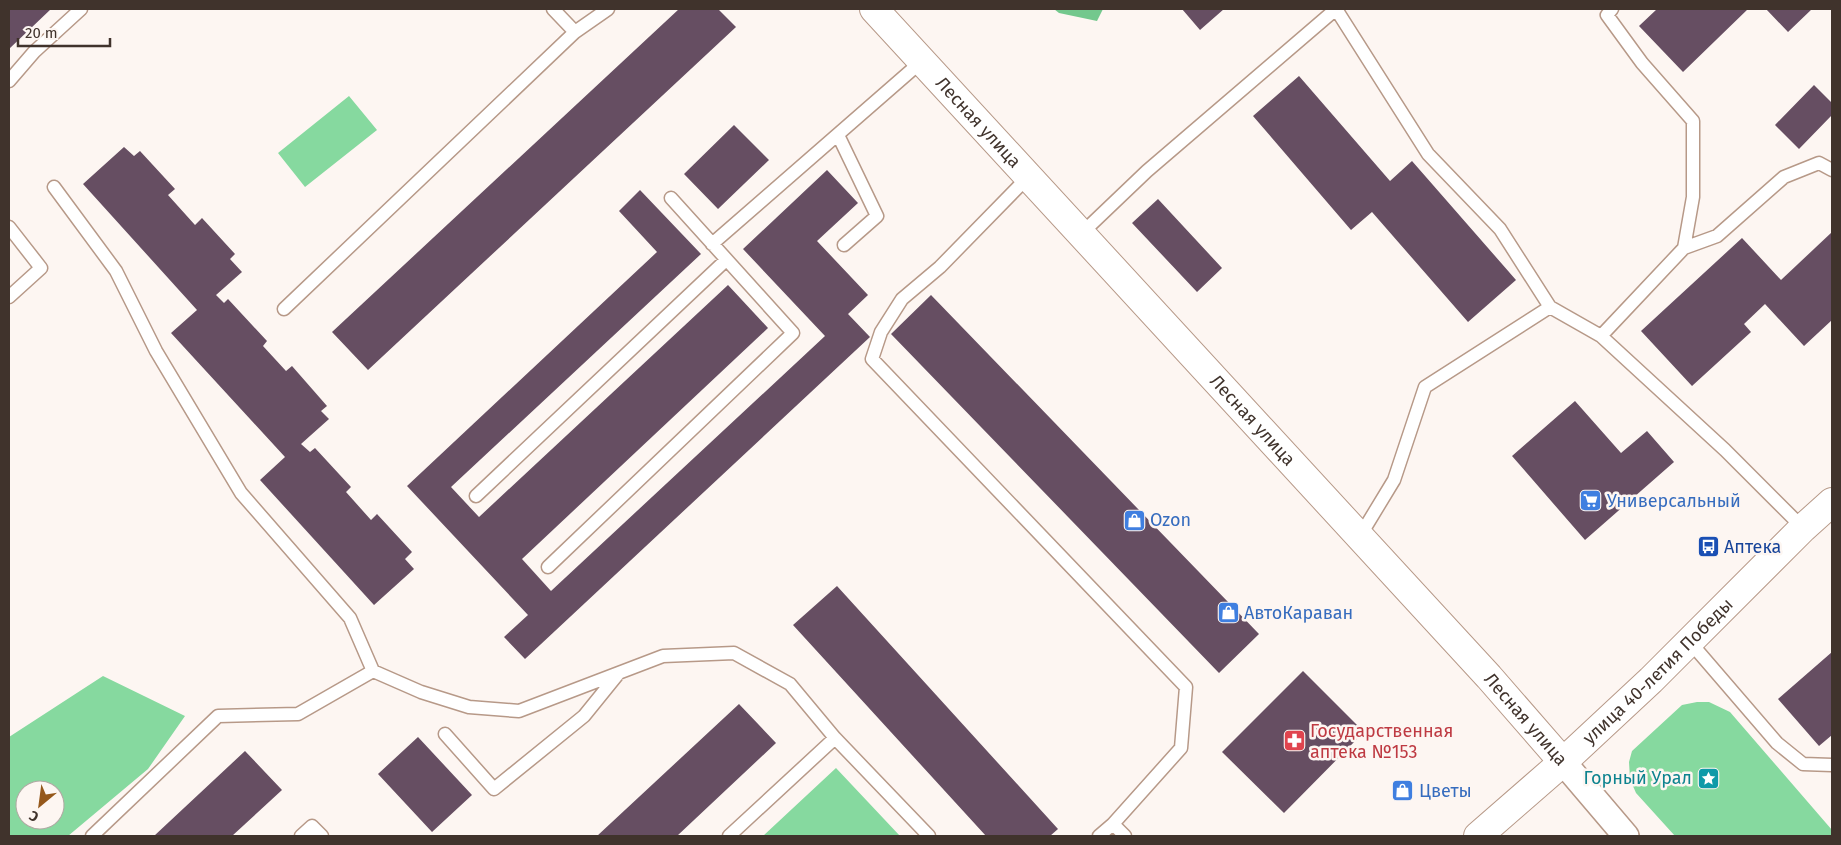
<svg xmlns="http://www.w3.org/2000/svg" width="1841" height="845" font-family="'Fira Sans',sans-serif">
	<rect width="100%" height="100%" fill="#fdf6f2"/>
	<path fill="#86d99f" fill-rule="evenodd" d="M349,96L377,130L305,187L278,153Z
		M103,676L185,716L148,769L68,836H9V737ZM25,790H55V820H25Z
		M1697,702H1709L1730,712L1832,830V836H1675L1636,793L1630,779L1629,762L1632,751L1682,705Z
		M836,768L900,836H763Z"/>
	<path fill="#73c88d" d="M1054,9H1103L1097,21L1059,13Z"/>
	<path fill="#664e62" d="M9,9H51L9,49Z
		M679,9H718L736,27L368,370L332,332Z
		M1182,9H1224L1200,30Z
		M1657,9H1748L1683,72L1639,26Z
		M1766,9H1812L1788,32Z
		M1299,76L1390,181L1412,161L1516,280L1468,322L1372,212L1351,230L1253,116Z
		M1814,85L1832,103V115L1799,149L1775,125Z
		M734,125L769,160L718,209L684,174Z
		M124,147L134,156L140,151L175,189L168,195L195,225L202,218L235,254L230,259L242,272L216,295L224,303L228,299L267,341L263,346L286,371L292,366L327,406L321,411L329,419L301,444L310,452L315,448L351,487L346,492L371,520L377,514L412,552L405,559L414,569L374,605L260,480L285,457L171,333L197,310L83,184Z
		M827,170L858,203L817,241L868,295L848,314L870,337L525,659L504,637L528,615L407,486L657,252L619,211L640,190L701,254L451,487L479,517L728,285L768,328L522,559L551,591L825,336L743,249Z
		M1158,199L1222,268L1197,292L1132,223Z
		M1832,232V320L1804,346L1765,304L1744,324L1751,332L1692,386L1641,331L1742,238L1781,280Z
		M931,295L1259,634L1219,673L891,334Z
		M1575,401L1621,453L1647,431L1674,462L1585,540L1512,456Z
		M837,586L1058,829L1050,836H986L793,625Z
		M1832,652V735L1819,746L1778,699Z
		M1303,671L1364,732L1284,813L1222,752Z
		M739,704L776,743L677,836H597Z
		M418,737L472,795L432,832L378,774Z
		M245,751L282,790L232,836H154Z"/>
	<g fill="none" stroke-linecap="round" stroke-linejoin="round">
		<defs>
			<path id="lane" d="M553,9L575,32
				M1336,9L1428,154L1500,229L1550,307L1601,336
				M1612,9L1607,15L1642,63L1693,121V197L1684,248L1601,336L1725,450L1803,528
				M9,81L34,52L81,9
				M838,135L877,216L844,245
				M1029,176L940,267L902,299L881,332L872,359L1186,687L1181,748L1113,824
				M54,187L116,271L156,351L241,493L350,618L373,671
				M9,227L41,268L9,297
				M1081,234L1147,171L1336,9
				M712,244L922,61
				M1684,248L1717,236L1784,177L1819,163L1832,170
				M284,309L575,32L608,9
				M476,496L726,260
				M1360,536L1394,480L1425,387L1550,307
				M548,567L793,333L671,198
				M1690,642L1777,743L1803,764L1832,765
				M445,734L494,789L584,716L618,674
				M92,836L218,716L298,714L373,671L421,692L469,707L519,711L663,656L734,653L790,684L835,738L929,836
				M301,836L312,826L322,836
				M729,836L835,738
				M1099,836L1113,824L1125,836"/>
			<path id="street" d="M1563,762L1626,836"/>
			<g id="secondary">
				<path id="s1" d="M874,9L1489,677L1563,762"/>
				<path id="s2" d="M1478,836L1563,762L1651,680L1803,528L1832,502"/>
			</g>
		</defs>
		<use href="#lane" stroke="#b79988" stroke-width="15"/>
		<use href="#street" stroke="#b79988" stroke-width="28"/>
		<use href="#secondary" stroke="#b79988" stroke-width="30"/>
		<use href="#lane" stroke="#fff" stroke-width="12"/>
		<use href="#street" stroke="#fff" stroke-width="25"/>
		<use href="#secondary" stroke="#fff" stroke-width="28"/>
	</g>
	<defs>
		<symbol id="supermarket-square" viewBox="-11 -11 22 22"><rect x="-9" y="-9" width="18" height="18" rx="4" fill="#3f7fe0" stroke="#fdf6f2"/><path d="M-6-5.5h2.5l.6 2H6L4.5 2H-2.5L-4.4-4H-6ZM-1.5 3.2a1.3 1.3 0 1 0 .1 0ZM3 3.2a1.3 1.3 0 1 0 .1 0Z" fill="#fff"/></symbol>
		<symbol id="shop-square" viewBox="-11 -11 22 22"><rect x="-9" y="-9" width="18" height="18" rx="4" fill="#3f7fe0" stroke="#fdf6f2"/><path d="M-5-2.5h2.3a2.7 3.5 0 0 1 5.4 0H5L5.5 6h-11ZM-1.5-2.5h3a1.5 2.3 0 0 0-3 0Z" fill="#fff"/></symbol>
		<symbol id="bus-square" viewBox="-11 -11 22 22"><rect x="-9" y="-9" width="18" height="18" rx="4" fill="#1a4fb4" stroke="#fdf6f2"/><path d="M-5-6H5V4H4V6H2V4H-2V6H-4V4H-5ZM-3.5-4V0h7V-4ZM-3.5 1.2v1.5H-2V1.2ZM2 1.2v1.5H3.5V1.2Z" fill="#fff"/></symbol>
		<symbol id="pharmacy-square" viewBox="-11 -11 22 22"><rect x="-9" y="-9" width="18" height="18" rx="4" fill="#e0444e" stroke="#fdf6f2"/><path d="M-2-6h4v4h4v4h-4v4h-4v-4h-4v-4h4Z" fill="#fff"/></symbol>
		<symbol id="sight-square" viewBox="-11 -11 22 22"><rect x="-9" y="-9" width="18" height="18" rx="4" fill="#0f9aa8" stroke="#fdf6f2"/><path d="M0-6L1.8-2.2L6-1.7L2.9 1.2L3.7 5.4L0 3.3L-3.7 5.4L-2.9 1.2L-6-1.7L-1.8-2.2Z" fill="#fff"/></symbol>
	</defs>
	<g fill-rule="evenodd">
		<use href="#supermarket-square" x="1578" y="488" width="25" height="25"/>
		<use href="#shop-square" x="1122" y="508" width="25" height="25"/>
		<use href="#bus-square" x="1696" y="534" width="25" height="25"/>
		<use href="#shop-square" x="1216" y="600" width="25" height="25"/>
		<use href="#pharmacy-square" x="1282" y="728" width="25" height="25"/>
		<use href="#sight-square" x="1696" y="766" width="25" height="25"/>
		<use href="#shop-square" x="1390" y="778" width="25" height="25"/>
	</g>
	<g text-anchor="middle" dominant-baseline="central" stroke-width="5" stroke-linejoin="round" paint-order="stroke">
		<g font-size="18" fill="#40332c" stroke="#fdf6f2">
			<text stroke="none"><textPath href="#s1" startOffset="154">Лесная улица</textPath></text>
			<text stroke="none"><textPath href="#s1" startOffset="559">Лесная улица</textPath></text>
			<text stroke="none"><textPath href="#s2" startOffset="244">улица 40-летия Победы</textPath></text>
			<text stroke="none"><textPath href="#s1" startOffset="964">Лесная улица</textPath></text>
		</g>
		<g font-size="18" fill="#366cbe" stroke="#fdf6f2" text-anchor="start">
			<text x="1607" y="501">Универсальный</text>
			<text x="1150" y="520">Ozon</text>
			<text x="1244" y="613">АвтоКараван</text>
			<text x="1419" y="791">Цветы</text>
		</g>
		<g font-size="18" fill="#164399" stroke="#fdf6f2" text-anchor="start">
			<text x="1724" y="547">Аптека</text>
		</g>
		<g font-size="18" fill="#be3a42" stroke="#fdf6f2" text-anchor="start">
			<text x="1310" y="731">Государственная<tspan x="1310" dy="21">аптека №153</tspan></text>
		</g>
		<g font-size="18" fill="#0d838f" stroke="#fdf6f2" text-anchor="end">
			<text x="1692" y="778">Горный Урал</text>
		</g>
	</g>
	<rect width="1841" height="845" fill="none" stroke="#40332c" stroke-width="20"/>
	<g transform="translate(40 805) rotate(209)"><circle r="24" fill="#fdf6f2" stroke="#b1a8a3"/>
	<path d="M0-4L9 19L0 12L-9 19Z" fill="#95581b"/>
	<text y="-8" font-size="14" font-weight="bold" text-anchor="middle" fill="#40332c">С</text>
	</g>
	<path d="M18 38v8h92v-8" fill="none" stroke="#40332c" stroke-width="2.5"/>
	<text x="25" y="38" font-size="15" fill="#40332c" stroke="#fdf6f2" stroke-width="4" paint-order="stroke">20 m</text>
</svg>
